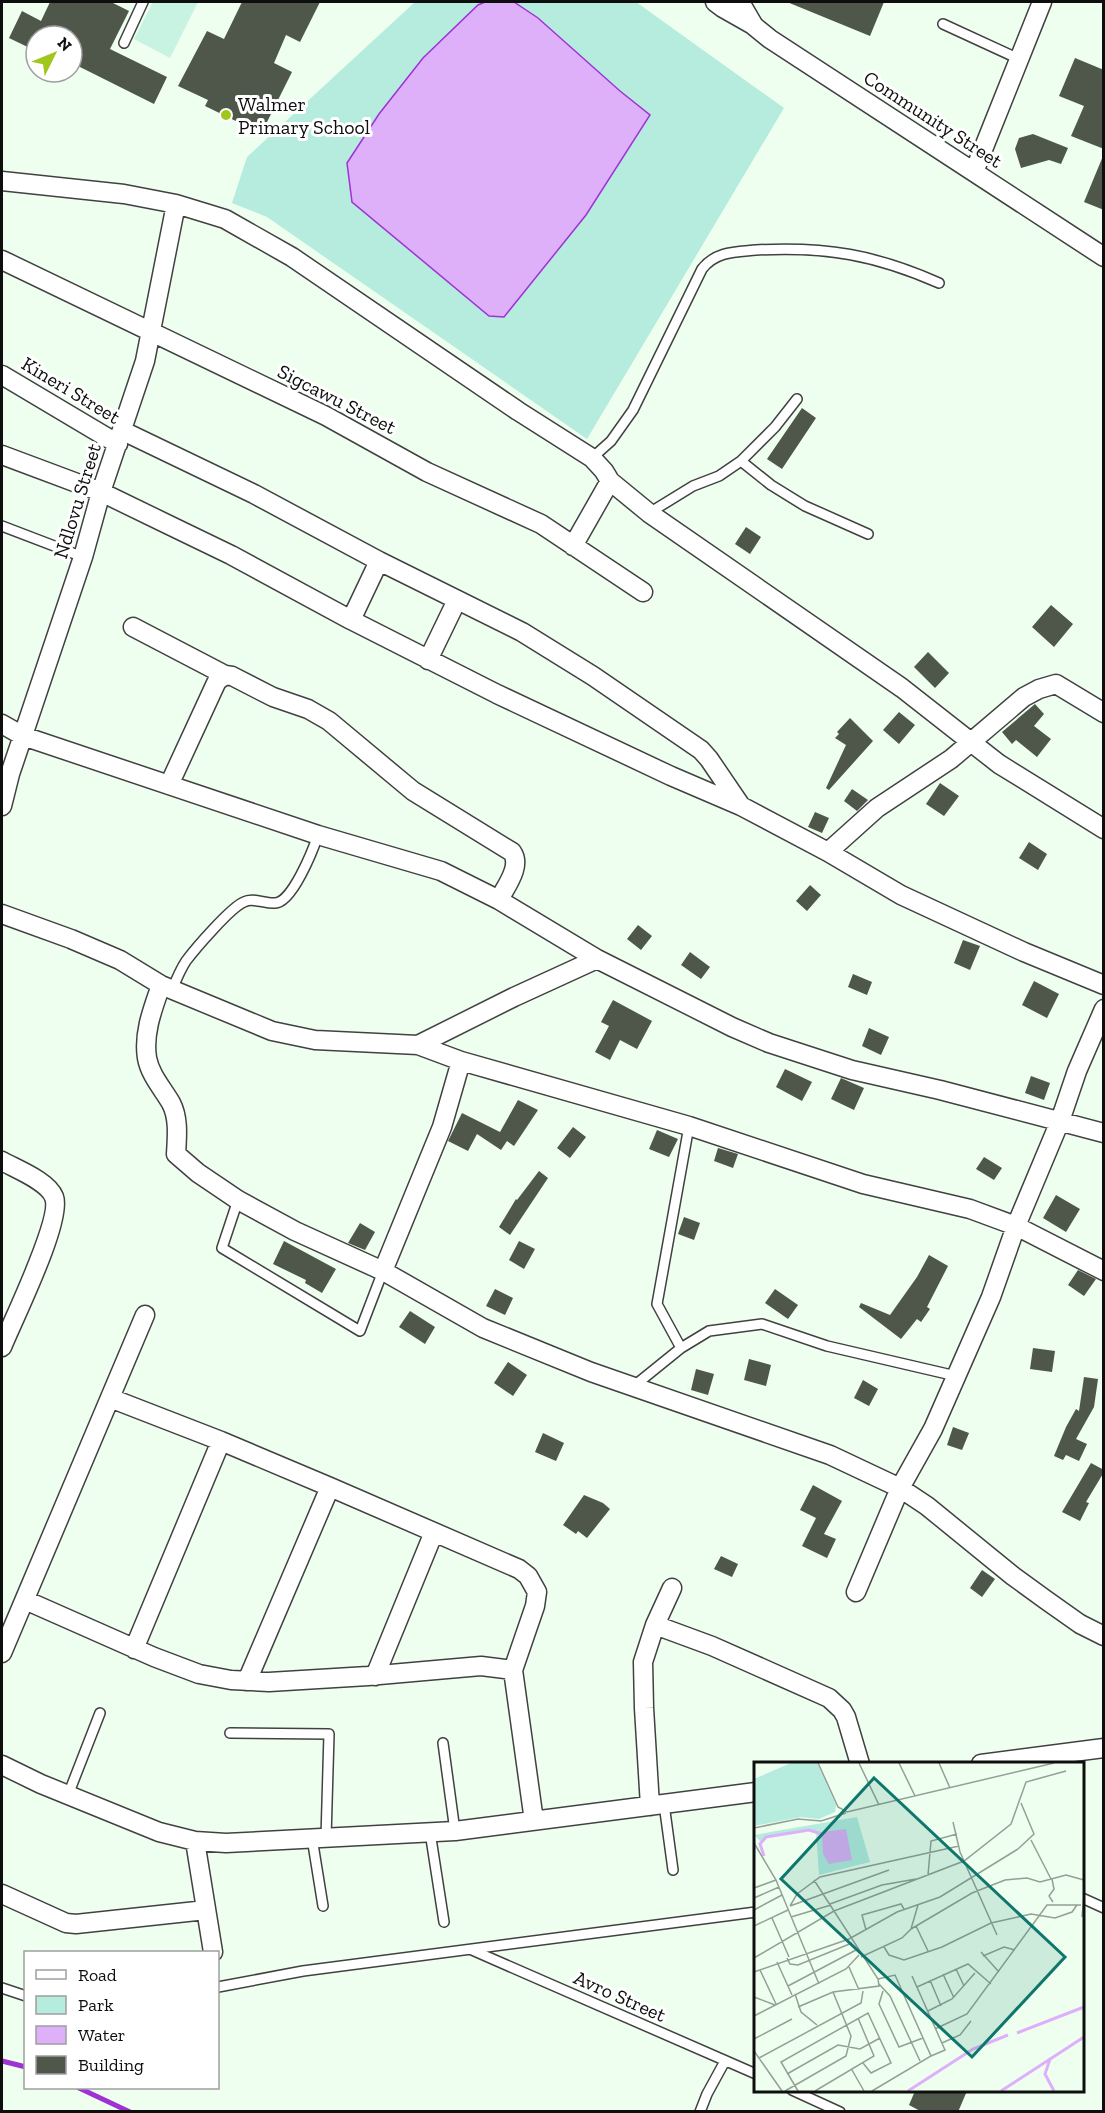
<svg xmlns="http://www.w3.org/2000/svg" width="1105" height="2113" font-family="'Zilla Slab',serif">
	<rect width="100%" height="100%" fill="#eeffef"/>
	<path fill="#b5ecde" d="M415,2H636L784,108L587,439L267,217L232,203L247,157Z"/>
	<path fill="#c8f2e2" d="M153,2H198L170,58L134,39Z"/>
	<path fill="#dfb0fa" stroke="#9e32d5" stroke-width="1.5" d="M485,2H514L538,18L620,91L650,115L586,215L504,317L489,316L352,202L347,163L379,114L423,58L478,5Z"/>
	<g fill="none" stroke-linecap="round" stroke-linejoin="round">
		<path stroke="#9e32d5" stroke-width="5" d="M2,2061L26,2067
			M79,2088L130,2112"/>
	</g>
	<path fill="#4e5749" d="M50,2H111L129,11L110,49L167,77L154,104L72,63V36H36V51L9,38L22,11L41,21Z
		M242,2H320L300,42L286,35L274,63L292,72L264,128L247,120L244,125L205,106L208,100L178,86L207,31L224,39Z
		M787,2H884L870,36Z
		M1075,58L1104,70V149L1071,136L1084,106L1059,96Z
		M1033,134L1068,148L1061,164L1049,160L1021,168L1015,149L1019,138Z
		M1103,156H1104V210L1084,202Z
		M802,408L816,418L782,469L767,459Z
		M746,527L761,537L750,554L735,544Z
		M1051,605L1073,624L1054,647L1032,627Z
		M928,652L949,673L935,688L914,667Z
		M1035,704L1044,714L1034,726L1051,739L1037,757L1016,740L1012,744L1002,732Z
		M899,712L915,725L899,744L883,730Z
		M850,718L873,741L829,790L826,788L846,745L835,738L839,734L837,732Z
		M940,783L959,796L944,816L926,804Z
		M852,789L868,800L857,811L844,801Z
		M815,812L829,818L822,833L808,827Z
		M1029,842L1047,854L1038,870L1019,858Z
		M810,885L821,895L807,911L796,901Z
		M638,925L652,936L641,950L627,939Z
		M963,940L980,946L970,970L954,963Z
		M690,952L710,967L701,979L681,965Z
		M853,974L872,982L867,995L848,987Z
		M1034,981L1059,994L1047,1018L1022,1005Z
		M613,1000L652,1021L637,1049L620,1040L610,1060L595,1052L609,1026L601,1022Z
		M869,1028L889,1037L881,1055L862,1046Z
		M785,1069L812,1082L802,1101L776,1087Z
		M1031,1076L1050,1083L1044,1100L1025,1093Z
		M841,1078L864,1088L854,1110L831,1099Z
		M518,1100L538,1110L514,1146L507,1141L501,1150L477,1134L468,1151L448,1141L462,1113L500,1132Z
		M573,1127L586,1137L570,1158L557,1148Z
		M657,1130L678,1139L669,1157L649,1149Z
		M718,1148L738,1154L733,1168L714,1161Z
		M984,1157L1002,1168L994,1180L976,1169Z
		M539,1171L548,1178L510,1235L499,1227L516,1199L517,1200Z
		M1056,1195L1080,1209L1066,1232L1043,1218Z
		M684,1217L700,1223L694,1240L678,1234Z
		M360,1223L375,1232L365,1250L348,1243Z
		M284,1241L336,1269L322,1293L305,1283L306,1280L273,1264Z
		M519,1241L535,1249L524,1269L509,1260Z
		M929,1255L948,1266L927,1307L930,1309L921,1322L917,1319L901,1339L859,1307L861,1303L890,1315L917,1277Z
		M1078,1270L1096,1279L1084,1296L1068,1285Z
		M495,1289L513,1298L505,1315L486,1306Z
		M775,1289L798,1305L788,1319L765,1303Z
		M410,1311L435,1327L425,1344L399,1327Z
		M1033,1348L1055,1351L1052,1372L1030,1369Z
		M749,1359L771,1365L766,1386L744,1380Z
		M508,1362L527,1375L513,1396L494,1383Z
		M696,1369L714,1374L708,1395L691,1390Z
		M1084,1377L1098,1379L1094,1407L1076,1439L1087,1444L1079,1461L1066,1455L1063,1460L1054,1456L1066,1427L1076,1409L1079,1411Z
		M863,1380L878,1389L869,1406L854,1398Z
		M953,1427L969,1433L962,1450L947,1445Z
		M543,1433L564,1443L556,1461L535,1452Z
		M1091,1463L1104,1470V1472L1086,1502L1089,1503L1080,1521L1062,1512Z
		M813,1485L842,1501L824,1534L836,1539L827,1558L802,1546L816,1518L800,1510Z
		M584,1495L603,1503L610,1509L587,1538L578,1531L576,1534L563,1525Z
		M721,1556L738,1564L732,1577L714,1569Z
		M982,1570L995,1579L982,1597L970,1588Z
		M915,2091H967L958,2112H922L909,2105Z"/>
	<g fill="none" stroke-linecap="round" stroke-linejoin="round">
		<defs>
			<path id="lane" d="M943,24L1019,59
				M124,43L143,2
				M592,458L611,441L633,410L702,269C716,251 736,252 756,250C825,246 876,255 939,283
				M741,461L771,485L805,506L868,534
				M649,513L693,486L719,476L741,461L775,427L797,399
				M2,526L83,557
				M172,990C176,980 180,970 186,961C195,949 231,907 244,902C253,897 265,904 275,903C292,903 313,850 318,835
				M238,1200L222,1248L360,1331L383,1271
				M681,1348L709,1331L762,1324L827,1346L956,1376
				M634,1386L681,1348L657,1304L689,1126
				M230,1733L329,1734L326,1838
				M443,1743L455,1831
				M68,1795L100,1713
				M664,1804L673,1870
				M430,1832L444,1922
				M312,1838L323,1906
				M1082,1898L1104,1908
				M472,1950L756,2074
				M218,1987L303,1971L756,1912
				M2,1988L26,1996
				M792,2090L840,2112
				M700,2112L707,2094L725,2061"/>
			<path id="street" d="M715,2L723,8L753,25
				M740,2L754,26L770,39L1104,257
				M974,172L1042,2
				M2,181L124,194L176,204L225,219L292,257L518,411L592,458L604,471L610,481L649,513L902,688L999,764L1104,829
				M2,260L326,416L427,472L541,524L643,592
				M2,375L118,444
				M123,431L254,494L379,561L522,632L593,676L701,750L709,759L741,806
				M2,455L101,492L171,526L231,555L351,620L497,694L671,776L741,806L828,852L901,895L1024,952L1104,985
				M573,546L610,481
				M351,620L379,561
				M133,627L225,675
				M428,660L457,600
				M2,724L23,736L318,835L441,871L499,900L597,959L732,1027L769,1043L852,1070L940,1090L1104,1133
				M169,785L217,681L225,675L232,676L273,697L308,709L329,721L413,791L512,852C522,866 506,886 499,900
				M2,806L10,774L83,557L101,492L145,361L176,204
				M828,852L877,808L951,759L1024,697L1039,689L1056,684L1104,713
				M2,914L71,939L120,960L161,985L272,1031L315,1040L418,1045L514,997L597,959
				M161,985C153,1008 143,1033 147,1058C150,1075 163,1089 171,1103C179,1118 177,1137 176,1154L198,1173L238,1200L295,1231L383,1271L483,1328L591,1372L830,1455L900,1488L927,1506L1013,1576L1046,1600L1080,1624L1104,1636
				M418,1045L461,1061L689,1126L863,1184L970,1209L1016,1226L1104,1271
				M2,1161C16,1169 48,1181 54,1197C63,1219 13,1320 2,1347
				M383,1271L442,1127L461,1061
				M110,1398L221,1441L330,1487L519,1569L528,1576L537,1592L535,1606L513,1670L534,1821
				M856,1592L900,1488L933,1429L991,1297L1016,1226L1060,1121L1077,1071L1104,1009
				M25,1600L154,1657L199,1674L231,1680L269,1682L368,1676L481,1666L513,1670
				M655,1625L712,1646L829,1698L842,1710L846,1717L860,1764
				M134,1649L221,1441
				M2,1653L145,1315
				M375,1676L434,1532
				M247,1681L330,1487
				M981,1764L1104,1748
				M2,1765L41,1784L159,1832L195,1841L226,1843L455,1831L756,1792
				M650,1806L644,1708L643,1662L655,1625L672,1588
				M195,1841L213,1952
				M2,1894L66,1923L76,1924L206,1910"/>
		</defs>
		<use href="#lane" stroke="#414141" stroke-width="12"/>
		<use href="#street" stroke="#414141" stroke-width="21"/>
		<use href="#lane" stroke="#fff" stroke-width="9"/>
		<use href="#street" stroke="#fff" stroke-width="18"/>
	</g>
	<circle fill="#a1c61d" stroke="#fff" stroke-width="2" cx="226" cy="115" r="6"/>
	<g text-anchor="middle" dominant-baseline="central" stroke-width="6" stroke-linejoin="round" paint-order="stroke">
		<g font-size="20" fill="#0e0e0e" stroke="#fff" text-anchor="start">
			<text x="238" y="104">Walmer<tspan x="238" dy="23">Primary School</tspan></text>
		</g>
		<g font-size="20" fill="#0e0e0e" stroke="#fff">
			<text transform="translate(933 119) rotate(33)">Community Street</text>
			<text transform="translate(71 390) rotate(31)">Kineri Street</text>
			<text transform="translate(337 399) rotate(27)">Sigcawu Street</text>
			<text transform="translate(77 501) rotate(-73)">Ndlovu Street</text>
			<text transform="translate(620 1996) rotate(24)">Avro Street</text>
		</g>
	</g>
	<g transform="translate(754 1762)">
		<rect width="330" height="330" fill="#eeffef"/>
		<path d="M37,1H63L82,43L81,50L65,57L47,55L0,64V17ZM103,55L116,100L65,113L62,70L55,68L13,75L8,81L0,73Z" fill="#b5ecde"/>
		<path d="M92,67L98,98L75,102L69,92L68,70Z" fill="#dfb0fa"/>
		<path fill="none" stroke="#dfb0fa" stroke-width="3" d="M10,94L6,82L12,75L55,68L68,72M263,271L330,245M296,297L291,312L300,329M154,329L219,287L254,273M247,329L330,275"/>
		<path fill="none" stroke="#949f95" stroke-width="1.5" d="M64,1L84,45L93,50L300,1M105,1L125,43M145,1L161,34M185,1L196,26M199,60L206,90L243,173M0,66L44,57L67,59L92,51M277,78L297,117M0,81L22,118L65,222M174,113L177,79L203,72M298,117L300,127L295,134L299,140M0,126L22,118M0,136L25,125M76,142L128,123L162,117M36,144L43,132L66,115L205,84M36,144L135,108M0,148L28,133M37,155L77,143M328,155L330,133M18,156L35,195M0,164L34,148M162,164L174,189M157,167L218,131L251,118L273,116L286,120L312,113L330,118M112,168L108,153L147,142L150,147M130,185L135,193L150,198L188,185L237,161L277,152L301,156L318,150L323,143M227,190L245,210M229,194L250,185L261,188M107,195L148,176L157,167L164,143M0,196L80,149L210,99L257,62L272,20L312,9M33,196L36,202L44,203L98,181M23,200L38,233M95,205L105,228M202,207L210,224M6,208L22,242M0,210L95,177L143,150L186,135L264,87L280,72L267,41M189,212L200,236M158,214L191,288L177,294M176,218L187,244M125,222L136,234L166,299M34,224L102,188M163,225L214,202L237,222M129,229L125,242L145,285L169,276M41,232L47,250L63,263M0,235L21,243M44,245L79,230L125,224L124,217L60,118M174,249L198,237L221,211M0,254L92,207L105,193M181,267L213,252L293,143H327M0,277L38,257M188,281L206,273L217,259M0,289L28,329M5,296L107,241L109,229M98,308L110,329M33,312L84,283L106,287L126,276M31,329L92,294L97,274L79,230M44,329L27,300L114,251L137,301L117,311L109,301M61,329L120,294L104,256M118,329L177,294L141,213L124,217"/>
		<path fill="#0f766e" fill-opacity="0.15" stroke="#0f766e" stroke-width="3" d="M120,16L311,195L218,295L27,117Z"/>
		<rect width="330" height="330" fill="none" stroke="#0e0e0e" stroke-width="3"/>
	</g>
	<rect width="1105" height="2113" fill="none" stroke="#0e0e0e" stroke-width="6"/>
	<rect x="24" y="1951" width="195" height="138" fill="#ffffff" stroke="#9f9f9f" stroke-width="1.5"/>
	<rect x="36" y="1970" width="30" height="9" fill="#ffffff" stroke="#9f9f9f" stroke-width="1.5"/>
	<text x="78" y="1981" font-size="18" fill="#0e0e0e">Road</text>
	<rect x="36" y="1996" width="30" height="18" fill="#b5ecde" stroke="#9f9f9f" stroke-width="1.5"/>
	<text x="78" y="2011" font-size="18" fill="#0e0e0e">Park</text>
	<rect x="36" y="2026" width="30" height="18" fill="#dfb0fa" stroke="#9f9f9f" stroke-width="1.5"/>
	<text x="78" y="2041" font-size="18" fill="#0e0e0e">Water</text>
	<rect x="36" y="2056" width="30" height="18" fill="#4e5749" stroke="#9f9f9f" stroke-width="1.5"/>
	<text x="78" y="2071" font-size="18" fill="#0e0e0e">Building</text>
	<g transform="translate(54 54) rotate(47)"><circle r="28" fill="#ffffff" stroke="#9f9f9f" stroke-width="1.5"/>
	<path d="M0-4.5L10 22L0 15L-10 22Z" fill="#a1c61d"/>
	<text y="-9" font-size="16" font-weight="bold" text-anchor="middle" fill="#0e0e0e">N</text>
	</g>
</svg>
